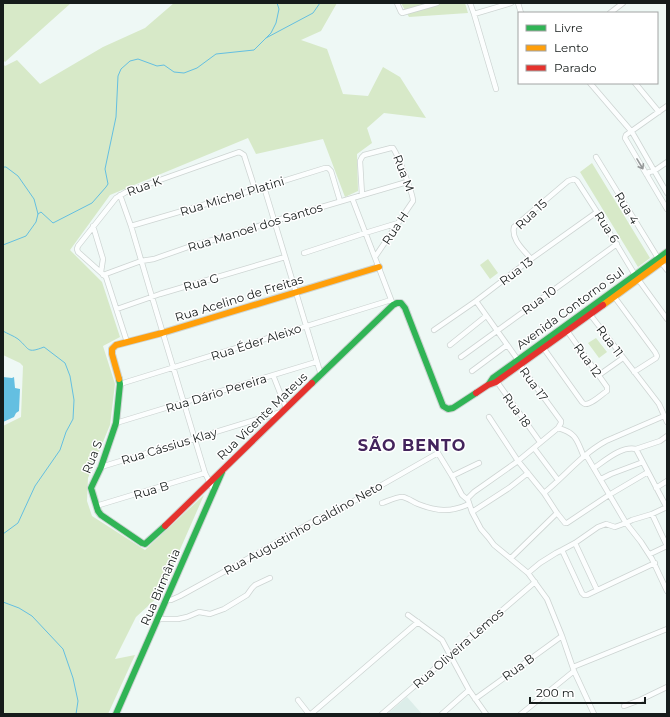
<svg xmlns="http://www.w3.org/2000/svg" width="670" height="717" font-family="Montserrat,sans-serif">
	<rect width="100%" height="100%" fill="#eef8f5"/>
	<path fill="#dcede9" d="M407,697L422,714H387Z"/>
	<path fill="#d7e9c8" d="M3,3H71L5,62L3,60Z
		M174,3H337L321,31L301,40L327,49L343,94L368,96L383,67L400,77L426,118L384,113L367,128L372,143L357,154L358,191L345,197L323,139L256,154L248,138L110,195L70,250L102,282L120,337L103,346L115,384L110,425L88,478L87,501L92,516L145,550L204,495L160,595L136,617L115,659L135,655L108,714H3V426L21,417L23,366L20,363L3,355V64L5,66L17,60L40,84L103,47L145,28Z
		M401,3H465L468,13L409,17Z
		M592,163L650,258L638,267L580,172Z
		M488,259L498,273L490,279L480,265Z
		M596,338L607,352L599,358L588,343Z"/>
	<path fill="#64bfe1" d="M3,377L12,378L14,377L15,388L20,389L19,411L16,413L14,417L3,422Z"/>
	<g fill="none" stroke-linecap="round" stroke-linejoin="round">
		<path stroke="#64bfe1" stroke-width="1" d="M266,38L313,13L320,3
			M3,167H6L18,176L34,199L38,214L36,222L26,236L3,245
			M38,214L41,212L53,223L92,203L106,187L108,184L105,169L116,117L118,76L121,69L130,61L138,59L157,66L164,65L174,72L184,73L197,68L216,54L254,50L271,33L276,23L279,9L277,3
			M3,331C8,334 14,336 18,339C30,349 26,354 44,347L65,363L70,376L74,400L73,419L66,432L60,450L35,486L18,523L3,534
			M3,602L19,608L32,616L63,649L73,678L78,701L76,714"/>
		<defs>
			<path id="street" d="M397,3L401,12L402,13L437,3
				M470,3L474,14L496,89
				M518,3L521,13
				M610,13L623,3
				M474,14L511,3
				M590,83L632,132L667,193
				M635,83L659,112
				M667,106L626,135L625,138L667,209
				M596,157L658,258L667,270
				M647,175L649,172L654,171L667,162
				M264,187L321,375
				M120,195L131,226L152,297L205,473L214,491
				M362,195L360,161L362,157L364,155L391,148H393C398,155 413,194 413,201L375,257
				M352,198L392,302
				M93,226L103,259L101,272
				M131,226L264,187L325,168H328L331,171L340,201
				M304,253L365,233L398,223
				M531,259C524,250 511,240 514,227L568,181L574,179L577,181L597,212L635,275L667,319
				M103,275L141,261L154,259L191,246L231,235L274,221L407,182
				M613,295L655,352L657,356L656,358L634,372
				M476,301L518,360L520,365L561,421V423L558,428L518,461L474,492L468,498V500L472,512L481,529L488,537L494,545L528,573L547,599L562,636L574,671L594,714
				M117,309L160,294L285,257
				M589,313L659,404L667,422
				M434,330L476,301L531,259L597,212
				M127,342L106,277L78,252L77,249L78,246L116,198L126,192L239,152L241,153L244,155L255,189
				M450,345L486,316
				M542,346L582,402C583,403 584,404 585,404C591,405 602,394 607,391V387L565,328
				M461,357L617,244
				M472,371L507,345
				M273,375L286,408
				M599,375L623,358
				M495,379L540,442
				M120,384L391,300
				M489,417L518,461L544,493
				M116,423L316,362
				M558,428C577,433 577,441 584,457
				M667,436L660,441L636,449L667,508
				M534,448L558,480
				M101,467L281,412
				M594,468C606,460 621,446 636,449
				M452,476L462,495L468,500
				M601,479L611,474L643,462
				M656,488L667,481
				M382,503C388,501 399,496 403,497C408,498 413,502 418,504C436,511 450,513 469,504
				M96,506L205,473
				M667,507L652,514L632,520L626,523L641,542L652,559L667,591
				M472,512L509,488L528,473
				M557,513L565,523H567L609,495L648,472
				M575,543L597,590
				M562,550L582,593L584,595H587L655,563
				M650,554L667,546L652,514
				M511,558L557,513L544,493C565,476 582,454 606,441L664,416
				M528,573L540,563L556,553L562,550L575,543L598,527L606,524L615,527L626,523L586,455
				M166,600H171L180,596L258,553L310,523L345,506L438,453L452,476L479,463
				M408,615L442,640L469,690L486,714
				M158,619H178L187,617L199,612L210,614L224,609L247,595L252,588L255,585L270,578
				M573,667L667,629
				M475,699L562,636
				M298,700L309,714
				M624,706L640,700L667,687
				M311,714L418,622
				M382,714L535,582
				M442,714L469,690
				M521,714L574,671"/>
			<path id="fast" d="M119,379L120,384L116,423L101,467L91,488L98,511L101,515L142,543L145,544L165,526
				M312,383L393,305L397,303H401L405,308L443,406L448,409L453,408L476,393
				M489,384L493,378L667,252
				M116,714L222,472"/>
			<path id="slow" d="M603,305L667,258
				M119,379L112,354V349L116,345L162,333L379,267"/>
			<path id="jam" d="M476,393L488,385L496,382L603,305
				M165,526L312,383"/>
		</defs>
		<use href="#street" stroke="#cdd4d2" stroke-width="6"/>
		<use href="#fast" stroke="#cdd4d2" stroke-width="8"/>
		<use href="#slow" stroke="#cdd4d2" stroke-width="8"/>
		<use href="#jam" stroke="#cdd4d2" stroke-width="8"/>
		<use href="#street" stroke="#fcfefe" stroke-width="4.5"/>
		<use href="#fast" stroke="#30b455" stroke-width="6"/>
		<use href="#slow" stroke="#ff9f0a" stroke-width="6"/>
		<use href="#jam" stroke="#e5322d" stroke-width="6"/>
	</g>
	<defs><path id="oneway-shaft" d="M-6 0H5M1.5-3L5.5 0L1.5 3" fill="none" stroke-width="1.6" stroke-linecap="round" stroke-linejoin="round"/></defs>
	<use stroke="#949898" href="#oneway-shaft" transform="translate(640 164) rotate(59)"/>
	<g text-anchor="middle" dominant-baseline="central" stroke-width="3" stroke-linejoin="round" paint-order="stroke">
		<g font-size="12" fill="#161c1b" stroke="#fff">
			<text transform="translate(404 173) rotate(69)">Rua M</text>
			<text transform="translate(144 186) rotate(-20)">Rua K</text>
			<text transform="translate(232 196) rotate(-17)">Rua Michel Platini</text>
			<text transform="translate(627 208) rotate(59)">Rua 4</text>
			<text transform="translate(531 214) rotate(-43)">Rua 15</text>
			<text transform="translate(255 227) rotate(-17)">Rua Manoel dos Santos</text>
			<text transform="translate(607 227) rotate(58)">Rua 6</text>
			<text transform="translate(395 228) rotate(-56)">Rua H</text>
			<text transform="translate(516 271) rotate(-37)">Rua 13</text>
			<text transform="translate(201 282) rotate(-16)">Rua G</text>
			<text transform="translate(239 298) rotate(-17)">Rua Acelino de Freitas</text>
			<text transform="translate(539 300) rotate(-36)">Rua 10</text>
			<text transform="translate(570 308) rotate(-36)">Avenida Contorno Sul</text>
			<text transform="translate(610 341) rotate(53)">Rua 11</text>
			<text transform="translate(256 342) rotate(-18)">Rua Éder Aleixo</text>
			<text transform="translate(588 360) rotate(54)">Rua 12</text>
			<text transform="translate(534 384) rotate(54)">Rua 17</text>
			<text transform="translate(216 393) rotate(-17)">Rua Dário Pereira</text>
			<text transform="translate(517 410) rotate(54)">Rua 18</text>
			<text transform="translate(262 416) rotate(-44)">Rua Vicente Mateus</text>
			<text transform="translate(169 446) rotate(-17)">Rua Cássius Klay</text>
			<text transform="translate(92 457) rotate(-68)">Rua S</text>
			<text transform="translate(151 490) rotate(-17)">Rua B</text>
			<text transform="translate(303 528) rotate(-29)">Rua Augustinho Galdino Neto</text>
			<text transform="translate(160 587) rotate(-67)">Rua Birmânia</text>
			<text transform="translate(458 648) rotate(-41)">Rua Oliveira Lemos</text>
			<text transform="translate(518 667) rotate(-36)">Rua B</text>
		</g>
		<g font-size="16" font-weight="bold" letter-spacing="1" fill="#43245c" stroke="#fff">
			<text x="412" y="445">SÃO BENTO</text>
		</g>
	</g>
	<rect width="670" height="717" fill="none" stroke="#161c1b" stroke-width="8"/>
	<rect x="518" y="12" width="140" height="72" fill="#ffffff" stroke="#a2a4a4"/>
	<rect x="526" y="25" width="20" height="6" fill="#30b455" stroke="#a2a4a4"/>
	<text x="554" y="32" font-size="12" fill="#161c1b">Livre</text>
	<rect x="526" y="45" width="20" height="6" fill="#ff9f0a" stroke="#a2a4a4"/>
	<text x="554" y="52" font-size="12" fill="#161c1b">Lento</text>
	<rect x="526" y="65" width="20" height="6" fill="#e5322d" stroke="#a2a4a4"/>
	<text x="554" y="72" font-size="12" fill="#161c1b">Parado</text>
	<path d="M530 697v6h115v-6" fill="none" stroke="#161c1b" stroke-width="2"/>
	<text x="536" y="697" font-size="12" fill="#161c1b" stroke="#ffffff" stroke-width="3" paint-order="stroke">200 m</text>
</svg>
